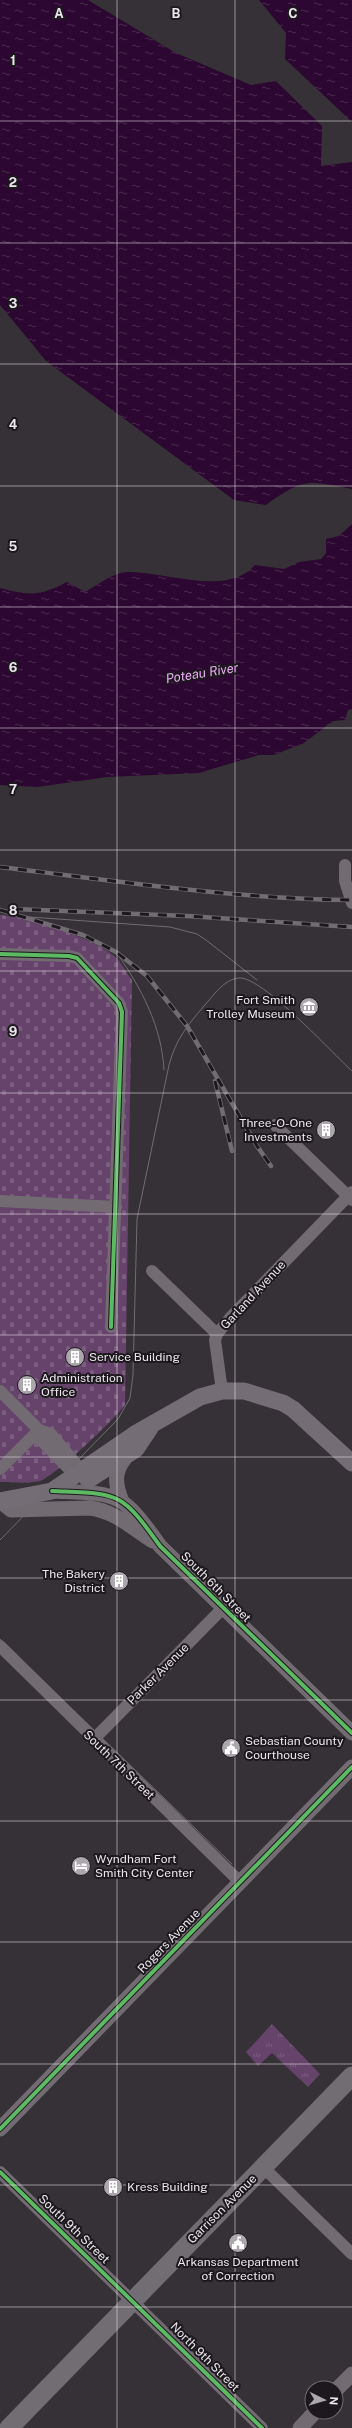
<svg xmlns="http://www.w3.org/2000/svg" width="352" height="2428" font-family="'Public Sans',sans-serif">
	<defs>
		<pattern id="cemetery-stones" width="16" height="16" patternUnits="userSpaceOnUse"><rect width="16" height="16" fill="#66436b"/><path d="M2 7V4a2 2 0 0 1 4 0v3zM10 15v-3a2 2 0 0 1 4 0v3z" fill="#7c5e80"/></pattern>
		<pattern id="park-tufts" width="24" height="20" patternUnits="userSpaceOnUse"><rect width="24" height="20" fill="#66436b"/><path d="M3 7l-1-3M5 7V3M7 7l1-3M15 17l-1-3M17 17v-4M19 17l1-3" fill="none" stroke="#7c5e80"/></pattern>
		<pattern id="water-ripples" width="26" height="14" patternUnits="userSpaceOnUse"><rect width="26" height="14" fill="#2c0731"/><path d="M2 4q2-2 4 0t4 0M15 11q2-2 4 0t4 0" fill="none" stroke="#4b2b4f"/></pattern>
	</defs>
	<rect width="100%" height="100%" fill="#363136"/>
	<path fill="url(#cemetery-stones)" d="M0,915C27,916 93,938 113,955C121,961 126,972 132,980L125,1405C116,1418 54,1477 40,1481C28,1484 12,1482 0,1482Z"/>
	<path fill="url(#park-tufts)" d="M272,2024L320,2074L308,2087L272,2053L258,2066L246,2052Z"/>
	<path fill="url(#water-ripples)" d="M0,0H88L176,53L251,85L276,81L322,126L321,166L352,162V489C308,480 303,478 266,505L234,500L46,361L0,305Z
		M259,0H352V122L285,59L286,33Z
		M352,524V709L348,710L345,720L333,721L304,743L274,755H259L199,773L108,777L37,787L0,785V588C30,596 40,596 67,582L85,592C94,587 115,572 126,572C162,570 227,598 255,565L284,569L299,562L321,559L326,553V539L339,536Z"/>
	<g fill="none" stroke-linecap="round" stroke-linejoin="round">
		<path stroke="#726b72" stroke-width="12" d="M345,865V881L352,903
			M0,954L69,956L77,958L119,1003L122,1012L111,1327
			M275,1125L352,1200
			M0,1201L116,1207
			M152,1271L217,1334
			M0,1391L39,1430L41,1440L75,1475
			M222,1391L215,1340L217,1334L231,1317L352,1192
			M39,1430L51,1434L82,1471
			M0,1469L39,1430
			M0,1646L240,1882
			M93,1740L223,1608
			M263,2167L352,2254
			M0,2172L262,2428"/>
		<path stroke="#726b72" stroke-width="15" d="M52,1491C119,1494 120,1490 160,1546L352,1733
			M121,1499C115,1483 114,1472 125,1458
			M0,1501L11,1510L90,1508C117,1512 130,1527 153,1541
			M0,2129L352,1767
			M336,2390L352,2374
			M300,2428L315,2412"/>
		<path stroke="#756d76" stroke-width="17" d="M88,1480L136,1449L150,1428
			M0,1501L52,1491L135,1434L200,1397L222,1391H244L283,1403L293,1409L352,1463"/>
		<path stroke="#726c73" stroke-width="19" d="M9,2428L352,2076"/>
		<path stroke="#716c72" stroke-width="1" d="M30,917L170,927L197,934L206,940L257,980
			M116,952C141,987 162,1027 164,1070
			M0,1540L118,1419L130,1398L133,1375L137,1219L169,1065C176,1039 187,1026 204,1006C213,996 224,979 239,978C262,976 332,1053 352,1071
			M0,1639L232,1864"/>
		<defs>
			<path id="rail" d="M0,867C117,881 234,899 352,900
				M14,909L187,916L352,927
				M0,910L83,935L116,952L147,976L187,1026L257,1146L271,1166
				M215,1081L232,1151"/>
		</defs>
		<use href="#rail" stroke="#716c72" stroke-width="4.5"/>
		<use href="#rail" stroke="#1c181d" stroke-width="3" stroke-dasharray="9" stroke-linecap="butt"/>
		<defs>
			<path id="cycleway" d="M0,954L69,956L77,958L119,1003L122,1012L111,1327
				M52,1491C119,1494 120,1490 160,1546L352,1733
				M0,2129L352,1767
				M0,2172L262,2428"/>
		</defs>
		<use href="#cycleway" stroke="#1c181d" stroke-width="6"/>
		<use href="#cycleway" stroke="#5cba63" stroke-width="4"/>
	</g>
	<path fill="none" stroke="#ebe6eb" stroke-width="1" stroke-opacity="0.55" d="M117,0V2428M235,0V2428M0,121H352M0,243H352M0,364H352M0,486H352M0,607H352M0,728H352M0,850H352M0,971H352M0,1093H352M0,1214H352M0,1335H352M0,1457H352M0,1578H352M0,1700H352M0,1821H352M0,1942H352M0,2064H352M0,2185H352M0,2307H352"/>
	<defs>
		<symbol id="museum-disc" viewBox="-11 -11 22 22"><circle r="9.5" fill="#aca7ac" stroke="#1c181d"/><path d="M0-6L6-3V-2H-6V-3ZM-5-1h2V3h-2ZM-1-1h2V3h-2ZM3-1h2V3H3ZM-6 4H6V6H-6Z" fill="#fff"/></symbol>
		<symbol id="building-disc" viewBox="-11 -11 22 22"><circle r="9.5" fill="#aca7ac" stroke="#1c181d"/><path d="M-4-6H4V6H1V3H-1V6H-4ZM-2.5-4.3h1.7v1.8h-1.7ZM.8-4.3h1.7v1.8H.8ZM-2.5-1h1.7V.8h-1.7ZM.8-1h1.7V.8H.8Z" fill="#fff"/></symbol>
		<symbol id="civic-disc" viewBox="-11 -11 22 22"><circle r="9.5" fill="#aca7ac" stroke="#1c181d"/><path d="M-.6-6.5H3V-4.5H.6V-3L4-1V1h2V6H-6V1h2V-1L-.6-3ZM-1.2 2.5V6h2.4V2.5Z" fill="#fff"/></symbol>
		<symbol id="hotel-disc" viewBox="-11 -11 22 22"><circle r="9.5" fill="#aca7ac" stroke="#1c181d"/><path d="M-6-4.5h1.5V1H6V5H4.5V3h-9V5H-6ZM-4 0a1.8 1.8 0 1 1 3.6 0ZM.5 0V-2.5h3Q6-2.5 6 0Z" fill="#fff"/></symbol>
	</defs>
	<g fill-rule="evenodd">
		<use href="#museum-disc" x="298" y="996" width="22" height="22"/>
		<use href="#building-disc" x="315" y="1119" width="22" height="22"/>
		<use href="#building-disc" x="64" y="1346" width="22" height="22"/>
		<use href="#building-disc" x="16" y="1374" width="22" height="22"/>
		<use href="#building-disc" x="108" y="1570" width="22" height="22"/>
		<use href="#civic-disc" x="220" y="1737" width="22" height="22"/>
		<use href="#hotel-disc" x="70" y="1855" width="22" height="22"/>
		<use href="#building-disc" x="102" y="2176" width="22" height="22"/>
		<use href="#civic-disc" x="227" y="2232" width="22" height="22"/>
	</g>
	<g text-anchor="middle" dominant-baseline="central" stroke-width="4" stroke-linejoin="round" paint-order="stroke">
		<g font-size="12" fill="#ebe6eb" stroke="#1c181d" text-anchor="start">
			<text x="295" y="1000" text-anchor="end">Fort Smith<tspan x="295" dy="14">Trolley Museum</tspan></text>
			<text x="312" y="1123" text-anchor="end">Three-O-One<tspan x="312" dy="14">Investments</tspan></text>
			<text x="89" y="1357">Service Building</text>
			<text x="41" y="1378">Administration<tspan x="41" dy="14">Office</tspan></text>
			<text x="105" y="1574" text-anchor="end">The Bakery<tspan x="105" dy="14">District</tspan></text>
			<text x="245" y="1741">Sebastian County<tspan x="245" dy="14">Courthouse</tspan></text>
			<text x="95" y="1859">Wyndham Fort<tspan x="95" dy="14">Smith City Center</tspan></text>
			<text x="127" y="2187">Kress Building</text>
			<text x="238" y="2262" text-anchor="middle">Arkansas Department<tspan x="238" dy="14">of Correction</tspan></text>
		</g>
		<g font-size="12" fill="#ebe6eb" stroke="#1c181d">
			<text transform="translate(253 1295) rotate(-47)">Garland Avenue</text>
			<text transform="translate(216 1587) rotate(45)">South 6th Street</text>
			<text transform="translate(158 1674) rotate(-45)">Parker Avenue</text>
			<text transform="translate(119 1765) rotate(44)">South 7th Street</text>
			<text transform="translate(169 1941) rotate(-46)">Rogers Avenue</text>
			<text transform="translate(222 2209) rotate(-45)">Garrison Avenue</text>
			<text transform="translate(74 2229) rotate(44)">South 9th Street</text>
			<text transform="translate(205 2357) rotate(45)">North 9th Street</text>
		</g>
		<g font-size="13" font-style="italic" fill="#ecabf6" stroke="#1c181d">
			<text transform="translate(202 673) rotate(-9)">Poteau River</text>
		</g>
	</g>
	<g font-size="13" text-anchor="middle" font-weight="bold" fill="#ebe6eb" stroke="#1c181d" stroke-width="4" stroke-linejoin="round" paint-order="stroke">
		<text x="59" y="18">A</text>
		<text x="176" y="18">B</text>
		<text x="293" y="18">C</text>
		<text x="13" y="65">1</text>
		<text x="13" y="187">2</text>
		<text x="13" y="308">3</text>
		<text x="13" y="429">4</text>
		<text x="13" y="551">5</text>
		<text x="13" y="672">6</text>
		<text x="13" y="794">7</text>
		<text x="13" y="915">8</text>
		<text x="13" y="1036">9</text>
	</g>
	<g transform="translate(324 2400) rotate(95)"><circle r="19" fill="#1c181d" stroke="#6f6a6f"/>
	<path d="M0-3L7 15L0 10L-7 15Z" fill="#aca7ac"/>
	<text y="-6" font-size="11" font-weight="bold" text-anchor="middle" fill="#ebe6eb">N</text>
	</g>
</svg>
